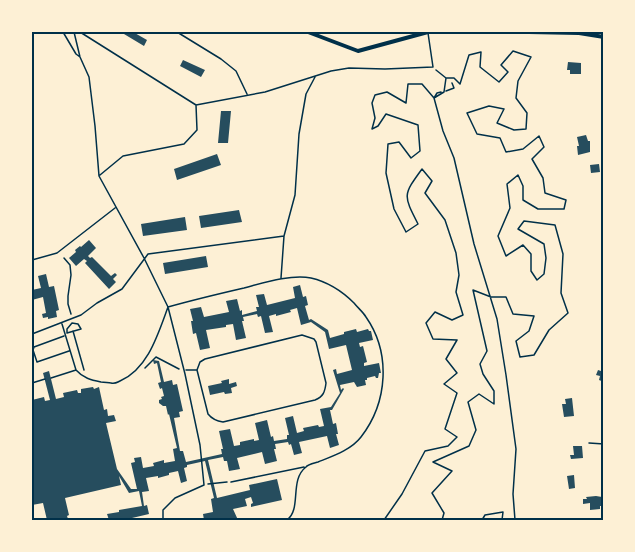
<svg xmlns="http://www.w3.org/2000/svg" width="635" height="552" font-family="'Public Sans',sans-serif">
	<rect width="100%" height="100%" fill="#fdf0d5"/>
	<path fill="#264d5e" d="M125,32H133L147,40L144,46L124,34Z
		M183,60L205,70L201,77L180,66Z
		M568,62L581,63V74H570V70H567Z
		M221,111H231L228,143H218Z
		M586,135L588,141H590V152L578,155L577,146H579L577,137Z
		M217,154L221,165L177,180L174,169Z
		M599,164L600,172L591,173L590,165Z
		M239,210L242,222L201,228L199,216Z
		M185,217L187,230L143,236L141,224Z
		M89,240L96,248L88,256L90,258L92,257L111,276L115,273L117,275L113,279L116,282L109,289L85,263L87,261L84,259L76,266L69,258L76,252L75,250L80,246L81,247Z
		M206,256L208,267L165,274L163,263Z
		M46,274L49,287L54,286L59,310L56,311L57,317L48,319V317L43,318L42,314L46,313L43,297L32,300V290L41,288L38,276Z
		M300,285L303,297L306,296L308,305L305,306L309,320L311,319L328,330L330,338L344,334V332L356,329L357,332L368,329L369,331H371L373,340L359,343L360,347L363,346L367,362L364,363V366L379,363L381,373H379L378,378H376L375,376L367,378V380H365L366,385L357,387L354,382L340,385L341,390L343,388L344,389L332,410H330L333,424L336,423L338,434H336L339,445L330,448L327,436L299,442L302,453L294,455L291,444L289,445L288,442L275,444L276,449H274L277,461L265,464L262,452L237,458L240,469L229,471L227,461H224L223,457L208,460L217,498L250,490L249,485L277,479L282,500L251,507V504L253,503L251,497L245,499L247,506L233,509L238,520H204L203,514L213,512L211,499L214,498L205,461L187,465V467L184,468L187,481L181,483L178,471L169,473V475L158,478V476L146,478L149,491L142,492L144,506L147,505L149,514L132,518V520H109L107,514L119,512V510L142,506L139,491L129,493L119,476L121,485L65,498L69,515L67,516L68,519L60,520H47L43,503L32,505V400L44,397L45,401L50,400L43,373L49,371L56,399L64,397L63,393L77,390L78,393H81V389L93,387L94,389L99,387L104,410L107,409L108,416L114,415L116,421L106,423L117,469L131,489H137L131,463L135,462L134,458L141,457L143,468L154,466L153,463L164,460V463L175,461L173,449L177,448L169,414L168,415L166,406H163L159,403V400L162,399L161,397L164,396L162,388L160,389L158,383L161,382L157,363L154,364L153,360L159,361L164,382L172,380L173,385L177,384L183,411L179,412L180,417L174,418L180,451H183L186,462L222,454L221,449H223L219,431L230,429L234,446L240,445V442L254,439V441L259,440L255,423L267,420L271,437L273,436L274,441L287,439V435H289L285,418L293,416L297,433L304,431L303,428L318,425L319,427L324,426L320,409L331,407L340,393L333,370L336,369L337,374L352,370L346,345L329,349L325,332L311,322L301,325L297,308L290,310L291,312L276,316V314L269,316L273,332L265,333L261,316L258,317L257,314L243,317L244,321H242L246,338L236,340L233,324L226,325V327L206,330L210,348L200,350L196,333L193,334L191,321H193L190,309L201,307L204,317L229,312L226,301L237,299L240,311L242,310V315L257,311L256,307H259L256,295L264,294L267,305L295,298L293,287Z
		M604,367V382L599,380L600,376L596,375L598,370L601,371Z
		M229,379V384L236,382L237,386L231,388L232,393L225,394L224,392L210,395L208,386L222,383L221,381Z
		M572,398L574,416L564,417L562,404H566L565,399Z
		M573,446H582L583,458L571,459L570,455H574Z
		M574,475L575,488L569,489L567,476Z
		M596,496L602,497V506H600V509L590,510V503L583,504V499H587L586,497Z"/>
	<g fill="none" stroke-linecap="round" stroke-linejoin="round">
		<path stroke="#003049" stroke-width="1.5" d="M436,70L446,78
			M446,91L454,88L452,83
			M441,92L437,93L434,98L443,131L454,158L474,244L497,319L506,375L516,449L513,494L515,520
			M64,258L70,265L71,275L68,296V304L71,314
			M72,323L78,324L81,329L67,333V329Z
			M73,331L84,370
			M302,335L314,339L316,342L326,383C325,392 323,397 315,400L223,422C216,421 212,419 208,414L197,370L200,362L205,359Z
			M145,368L156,357L179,369
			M186,370H197
			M208,484L227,482
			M384,520L402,494L425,451L448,446L457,437L445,429L457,393L444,384L457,373L446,359L457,340L433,339L426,323L435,312L452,320L463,315L456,292L459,275L456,253L445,220L425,193L432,181L422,169C403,195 403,195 418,224L406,232L394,209L386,173L388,144L399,142L411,158L420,151L418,125L386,114L378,126L372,129L375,118L372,103L375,95L387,92L406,103L408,84H422L434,98L444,92L446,78H454L460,84L469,55L481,52L480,67L499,82L508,72L501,65L513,51L531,57L518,81L516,98L527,113L526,129L514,130L497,123L504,109L489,106L467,113L477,134L500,138L506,152L523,149L539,136L544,147L532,159L543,178L545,193L566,200L564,209H538L523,200V186L518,175L507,184L510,208L498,236L506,256L523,245L531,254V271L537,280L544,274L546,258L544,244L518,229L524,221L555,225L563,254L561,293L568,313L549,330L534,355L520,357L516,341L529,331L534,316L513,314L506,297H491L473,290L487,351L480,364L483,374L494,391V404L479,394L468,402L476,430L469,446L433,462L452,471L432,493L444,513L442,520
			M482,520L485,515L503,512L502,520"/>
		<path stroke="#003049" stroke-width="1.5" d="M63,32L76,54L80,57
			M74,32L80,57L89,77L95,126L99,176L144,258L168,307L185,374L200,445L204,485L175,498L163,510V520
			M80,32L196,105L197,130L184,144L123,156L100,175
			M177,32L221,59L236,71L247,94
			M196,105L265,92L331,71L349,68L385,69L433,67L428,33
			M32,260L57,253L115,208
			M281,278L284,236L295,195L299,134L306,94L315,77
			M168,307C193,300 218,294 244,288C263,283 291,274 311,278C328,282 342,291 354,303C358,308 363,312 366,317C391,353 388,402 361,437C351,450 333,456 318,462C315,463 308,464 306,467C289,480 302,509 287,520
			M62,324L76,370C83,378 91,380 101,382C105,382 108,383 111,383C115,384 116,383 120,381C148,369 158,334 168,307
			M32,334L81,315L97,303L122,289L148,254L284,236
			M64,336L34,347L33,350L37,362L69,351
			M51,378L76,370
			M32,383L45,379
			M589,443L604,444
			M231,482L304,467"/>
		<path stroke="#003049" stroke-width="4" d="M308,32L358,51L428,32H434
			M529,32L579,33L604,37"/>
	</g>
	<rect width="635" height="552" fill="none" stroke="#fdf0d5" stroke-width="66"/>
	<rect x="33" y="33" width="569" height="486" fill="none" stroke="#003049" stroke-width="2"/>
</svg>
